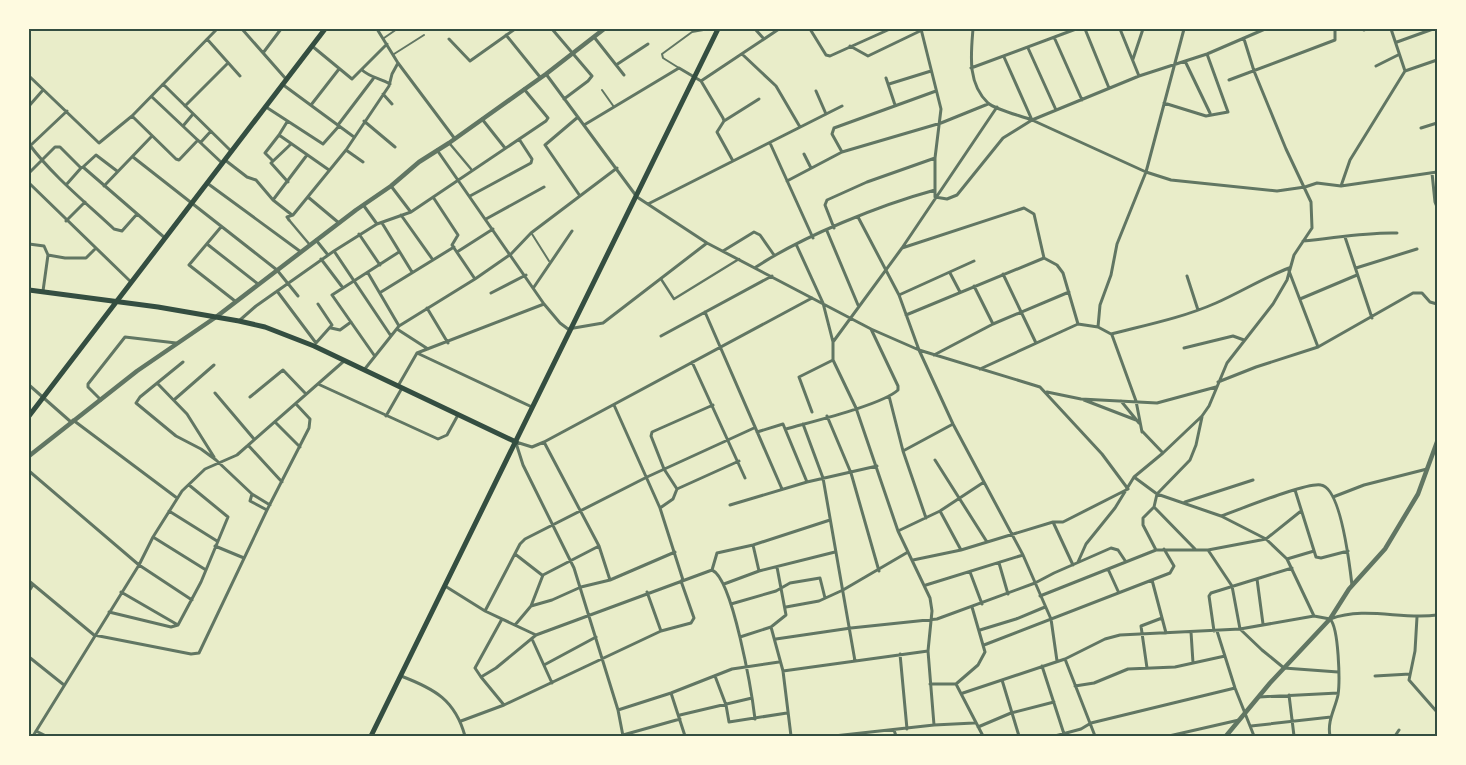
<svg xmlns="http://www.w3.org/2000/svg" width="1466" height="765" font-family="Commissioner,sans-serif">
	<rect width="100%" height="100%" fill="#e9edc9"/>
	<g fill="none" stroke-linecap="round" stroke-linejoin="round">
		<path stroke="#617663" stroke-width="2" d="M384,38L397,29
			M394,54L424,35
			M679,68L663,58L662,54L692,32L709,29
			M602,90L614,107
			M532,234L549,261"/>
		<path stroke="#617663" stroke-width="2.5" d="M450,144L471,169
			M289,220L310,245
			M661,279L674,299L739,259"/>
		<path stroke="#617663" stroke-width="3" d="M242,29L286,79
			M377,29L398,63L455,139
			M552,29L592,76L588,81L564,99
			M755,29L764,39
			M810,29L826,55L830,56L890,29
			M921,29L941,109L935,158V197L947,199L957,195L1003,138L1032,120
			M973,29C971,54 967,83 988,103C996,110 1022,116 1032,120L1139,76L1207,54L1265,29
			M1085,29L1109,88
			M1120,29L1139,76
			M1364,29V30
			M1391,29L1405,71
			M506,35L540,77
			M594,37L624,75
			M1054,37L1082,100
			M207,39L240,76
			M449,39L470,61L515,29
			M1397,42L1433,29
			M312,46L352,79L387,44
			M850,46L868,56L920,31
			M1028,48L1056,110
			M263,53L281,29
			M742,54L776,86L800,127
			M1004,57L1032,120L1146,172L1171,180L1277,191L1305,187L1317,183L1341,186L1437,172
			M1133,59L1143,29
			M1185,61L1210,113
			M616,65L648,44
			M1376,66L1398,55
			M971,68L1076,29
			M362,70C371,78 380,78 390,84
			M546,74L637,197L707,243L871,329L919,350L1040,387L1102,454L1128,489
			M29,76L99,143L132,116L217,29
			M886,78L895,105
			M1229,80L1335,40V29
			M701,81L779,29
			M163,84L231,151
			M282,84L354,137
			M889,84L931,71
			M816,91L826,114
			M383,94L392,104
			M152,97L222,163
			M1164,103L1206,116L1228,112L1207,54
			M311,105L339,69
			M29,106L43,90
			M185,106L228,63
			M266,107L323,144L339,126
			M132,116L176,159L179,160L198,140
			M578,117L545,145L580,196
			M482,119L505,148
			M364,121L395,147
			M724,121L759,99
			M287,122L279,135L329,170
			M338,125L373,79
			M584,125L679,68L701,81L723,118L724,121L717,132L733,161
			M183,126L193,114
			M1421,128L1437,123
			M201,142L211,131
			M770,143L813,238
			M29,144C51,174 85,202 114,229L122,231L137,214
			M31,145L67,111
			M346,150L363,162
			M437,150L544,304L560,323L568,329L603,323L707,243
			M842,152L832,134L834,128L936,91
			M804,154L811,168
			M133,157L277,270L298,296
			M225,160L247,177L256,180L273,200L292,215
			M272,160L265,153L279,135
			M83,167L96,155L117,171
			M81,168L83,167L165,238
			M29,173L55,147H60L81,168L66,185
			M1432,173L1435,202L1437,207
			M787,181L842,152L941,123L988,104
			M288,182L271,163L291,144
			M29,183L131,282
			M207,183L301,252
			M104,186L152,136
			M391,186L410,211
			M1341,186L1350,160L1405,71L1437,60
			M470,196L531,163L532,159L519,139
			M308,197L339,223
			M433,197L458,235L452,245L475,279
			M273,200L307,155
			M648,204L842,106
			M364,206L377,224
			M401,215L433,260
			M858,217L899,295L919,350L953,424L1023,555L1051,619L1057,661
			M486,219L544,187
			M289,220L287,217L293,215L346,150L389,86L392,74L398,63
			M66,221L85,202
			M382,223L412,272
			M221,227L189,265L235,301
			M834,228L825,205L827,200L867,182L935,158
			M827,231L858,305
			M359,234L380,265
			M1345,237L1372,318
			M316,240L328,255
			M1303,241C1336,238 1365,232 1397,233
			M29,244L44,246L48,255L65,258H86L96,248
			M207,244L258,284
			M796,244L823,303L833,342V360L856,408L898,531L930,598L932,611L928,651L934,725
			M902,248L1024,208L1034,214L1044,258
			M334,251L391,336
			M723,251L754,232L760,235L774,255
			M457,252L493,229
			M321,259L343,288
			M756,267C803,236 880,205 935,190
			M1356,268L1417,249
			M1289,271L1318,347
			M368,273L399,326
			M950,273L960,292
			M1003,274L1036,343
			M1187,276L1198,310
			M974,286L993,324
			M534,287L572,231
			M43,291L48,255
			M277,291L316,343
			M381,292L454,247
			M491,293L526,275
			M899,295L974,261
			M1300,299L1357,275
			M427,308L448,343
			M705,312L782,489
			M906,315L1044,258L1057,265L1063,273L1078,324
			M240,320L256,306L334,251L377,224L411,212L546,121L548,118L524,89
			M1098,327L1100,305L1111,275L1117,244L1146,172L1184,29
			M331,328L340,330L351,322
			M397,329L428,349
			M1112,335L1136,401L1142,432
			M661,336L772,276
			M833,342L902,248L997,107
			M316,343L332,325L318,304
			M1184,348L1233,336L1244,340
			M417,353L544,304
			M417,353L532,407
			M374,355L332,295L399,252
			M934,355L993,324L1069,292
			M183,362L140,397L136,403L176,436L201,449L216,460L252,494L270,505
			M692,362L745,478
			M980,369L1078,324L1098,327L1111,334C1146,325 1182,318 1216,303C1241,292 1263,278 1289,268
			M364,370L399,326L475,279L511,254L531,233L617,168
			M1218,382L1256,367L1318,347L1413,293H1422L1430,302L1437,304
			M157,383L187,414L214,457
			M318,384L438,439L447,435L458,415
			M29,385L71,422
			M398,386L417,353
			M1047,392L1081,399L1157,403L1216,387
			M215,393L254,439
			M889,396L903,451L926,518
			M250,397L283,370L306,394
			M175,399L214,365
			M101,400L88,387V384L125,337L176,343
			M1084,400L1136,420
			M1121,401L1139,423
			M614,405L660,508L683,580
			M812,412L799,377L833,360
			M386,416L402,388
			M827,416L851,473L879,571
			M73,420L177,498
			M275,422L300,447
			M803,424L823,478L855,661
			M786,429C810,422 882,405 898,390V386L871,329
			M1142,431L1163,453
			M757,432L783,424L807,482
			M516,442L532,447L544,442L812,298
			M544,442L599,546L610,580
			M516,443L523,465L574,568L618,710L623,736
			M248,445L282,482
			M903,451L953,424
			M935,460L987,542
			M29,471L139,565L192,600
			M1134,477L1157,494L1221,516L1266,539L1287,559L1314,616
			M677,489L664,469L651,436L652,432L713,405
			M1295,490L1316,557L1321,558L1348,551
			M252,494L250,501L267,510
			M1333,497L1364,485L1427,469
			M1185,502L1253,480
			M730,505L807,482L877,466
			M1154,507L1195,549
			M660,508L673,499L677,489L739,461
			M169,511L217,541
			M940,511L961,550
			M1221,516C1239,510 1306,482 1321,485C1341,488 1350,568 1352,585
			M1053,522L1073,565
			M898,531L940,511L984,482
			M153,537L206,570
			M753,545L759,571
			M215,546L244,558
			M1156,550L1143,525V518L1154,507L1157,494L1190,460L1196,445L1202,417
			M1208,550L1232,586L1240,629L1262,650L1284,668L1338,672
			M515,554L542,575
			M1287,559L1314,551
			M913,560L961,550L1053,522H1063L1128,489
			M1078,562L1086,544L1115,508L1134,477L1163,453L1202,416L1209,406L1227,363L1273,304L1287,280L1294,255L1312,228L1311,202L1286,149L1254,71L1244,39
			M999,563L1008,594
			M1108,569L1118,591
			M712,570L717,553L753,545L830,520
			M970,572L982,604
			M1257,579L1263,624
			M1152,580L1166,633
			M29,581L94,635L191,654L199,653L267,510L309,428L310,419L296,404
			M724,584L759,571L835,552
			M926,585L1023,555
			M445,586L485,611L536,635
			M29,591L33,585
			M121,592L178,625
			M647,592L661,631
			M1040,596L1156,550H1208L1266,539L1301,511
			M731,604L776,591L790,583L820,578L825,598
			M531,606L552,600L581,587L610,580L675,552
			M786,607L819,601L843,590L908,552
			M972,607L985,652L978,665L956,684L983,736
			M485,611L520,544L525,539L647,477L754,428
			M109,612L171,627L178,625L201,582L228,517L189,485
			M1417,617L1415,651L1409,680L1437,712
			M1330,619C1366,606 1401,620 1437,615
			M515,625L531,606L543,575L599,546
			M771,627L783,671L791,736
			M980,630L1016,619L1045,607
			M1214,631L1209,596L1211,593L1292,568
			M1217,631L1235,688L1254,736
			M1191,632L1193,663
			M740,637L771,627L786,615L777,567
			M532,639L552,683
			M776,639L851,628L937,619L1035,583L1054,573L1111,548L1118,550L1126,562
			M984,645L1170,573L1174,566L1164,549
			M900,654L907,729
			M29,657L64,685
			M1065,659L1095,736
			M544,665L596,637
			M1042,666L1064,734
			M1147,668L1141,626L1162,618
			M783,671L928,651
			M401,676C435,689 455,700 465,736
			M715,676L726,705L729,722L787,713
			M1375,676L1410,674
			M481,677L475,668L502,619
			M1002,680L1019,736
			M930,684H956
			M1075,686L1094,683L1128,669L1175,667L1225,656
			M671,693L685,736
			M963,693L1065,659L1105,639L1120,635L1240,629L1314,616L1330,619
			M1289,695L1294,736
			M1259,697L1338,693
			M504,705L481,677L496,668L536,635L712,570C733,579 752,694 755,719
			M618,710L671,693L732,669L779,662
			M680,715L752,698
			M461,721L504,705L661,631L691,623L694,618L681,581
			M1251,726L1331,717
			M978,727L1011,713L1054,702
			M894,730L896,736
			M36,731L46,736
			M623,735L680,719
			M33,736L139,565L153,537L182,491L205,469L237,455L344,361
			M834,736L934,725L974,723
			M1055,736L1081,729L1091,723L1235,688
			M1169,736L1239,720
			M1330,736C1327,721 1335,709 1338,695C1340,682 1339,628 1330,619
			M1395,736L1399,730"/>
		<path stroke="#617663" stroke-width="4.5" d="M29,456L137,371L216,317L356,210L391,186L419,162L449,143L546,74L604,29
			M1226,736L1270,683L1330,619L1349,589L1385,549L1418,494L1437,442"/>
		<path stroke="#344e41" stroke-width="5" d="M29,290L158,307L239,321L265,327L314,346L516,442
			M29,416L325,29"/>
		<path stroke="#344e41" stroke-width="5" d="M371,736L718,29"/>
	</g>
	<rect width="1466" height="765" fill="none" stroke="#fefae0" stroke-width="60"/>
	<rect x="30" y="30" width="1406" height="705" fill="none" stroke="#344e41" stroke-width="2"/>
</svg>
